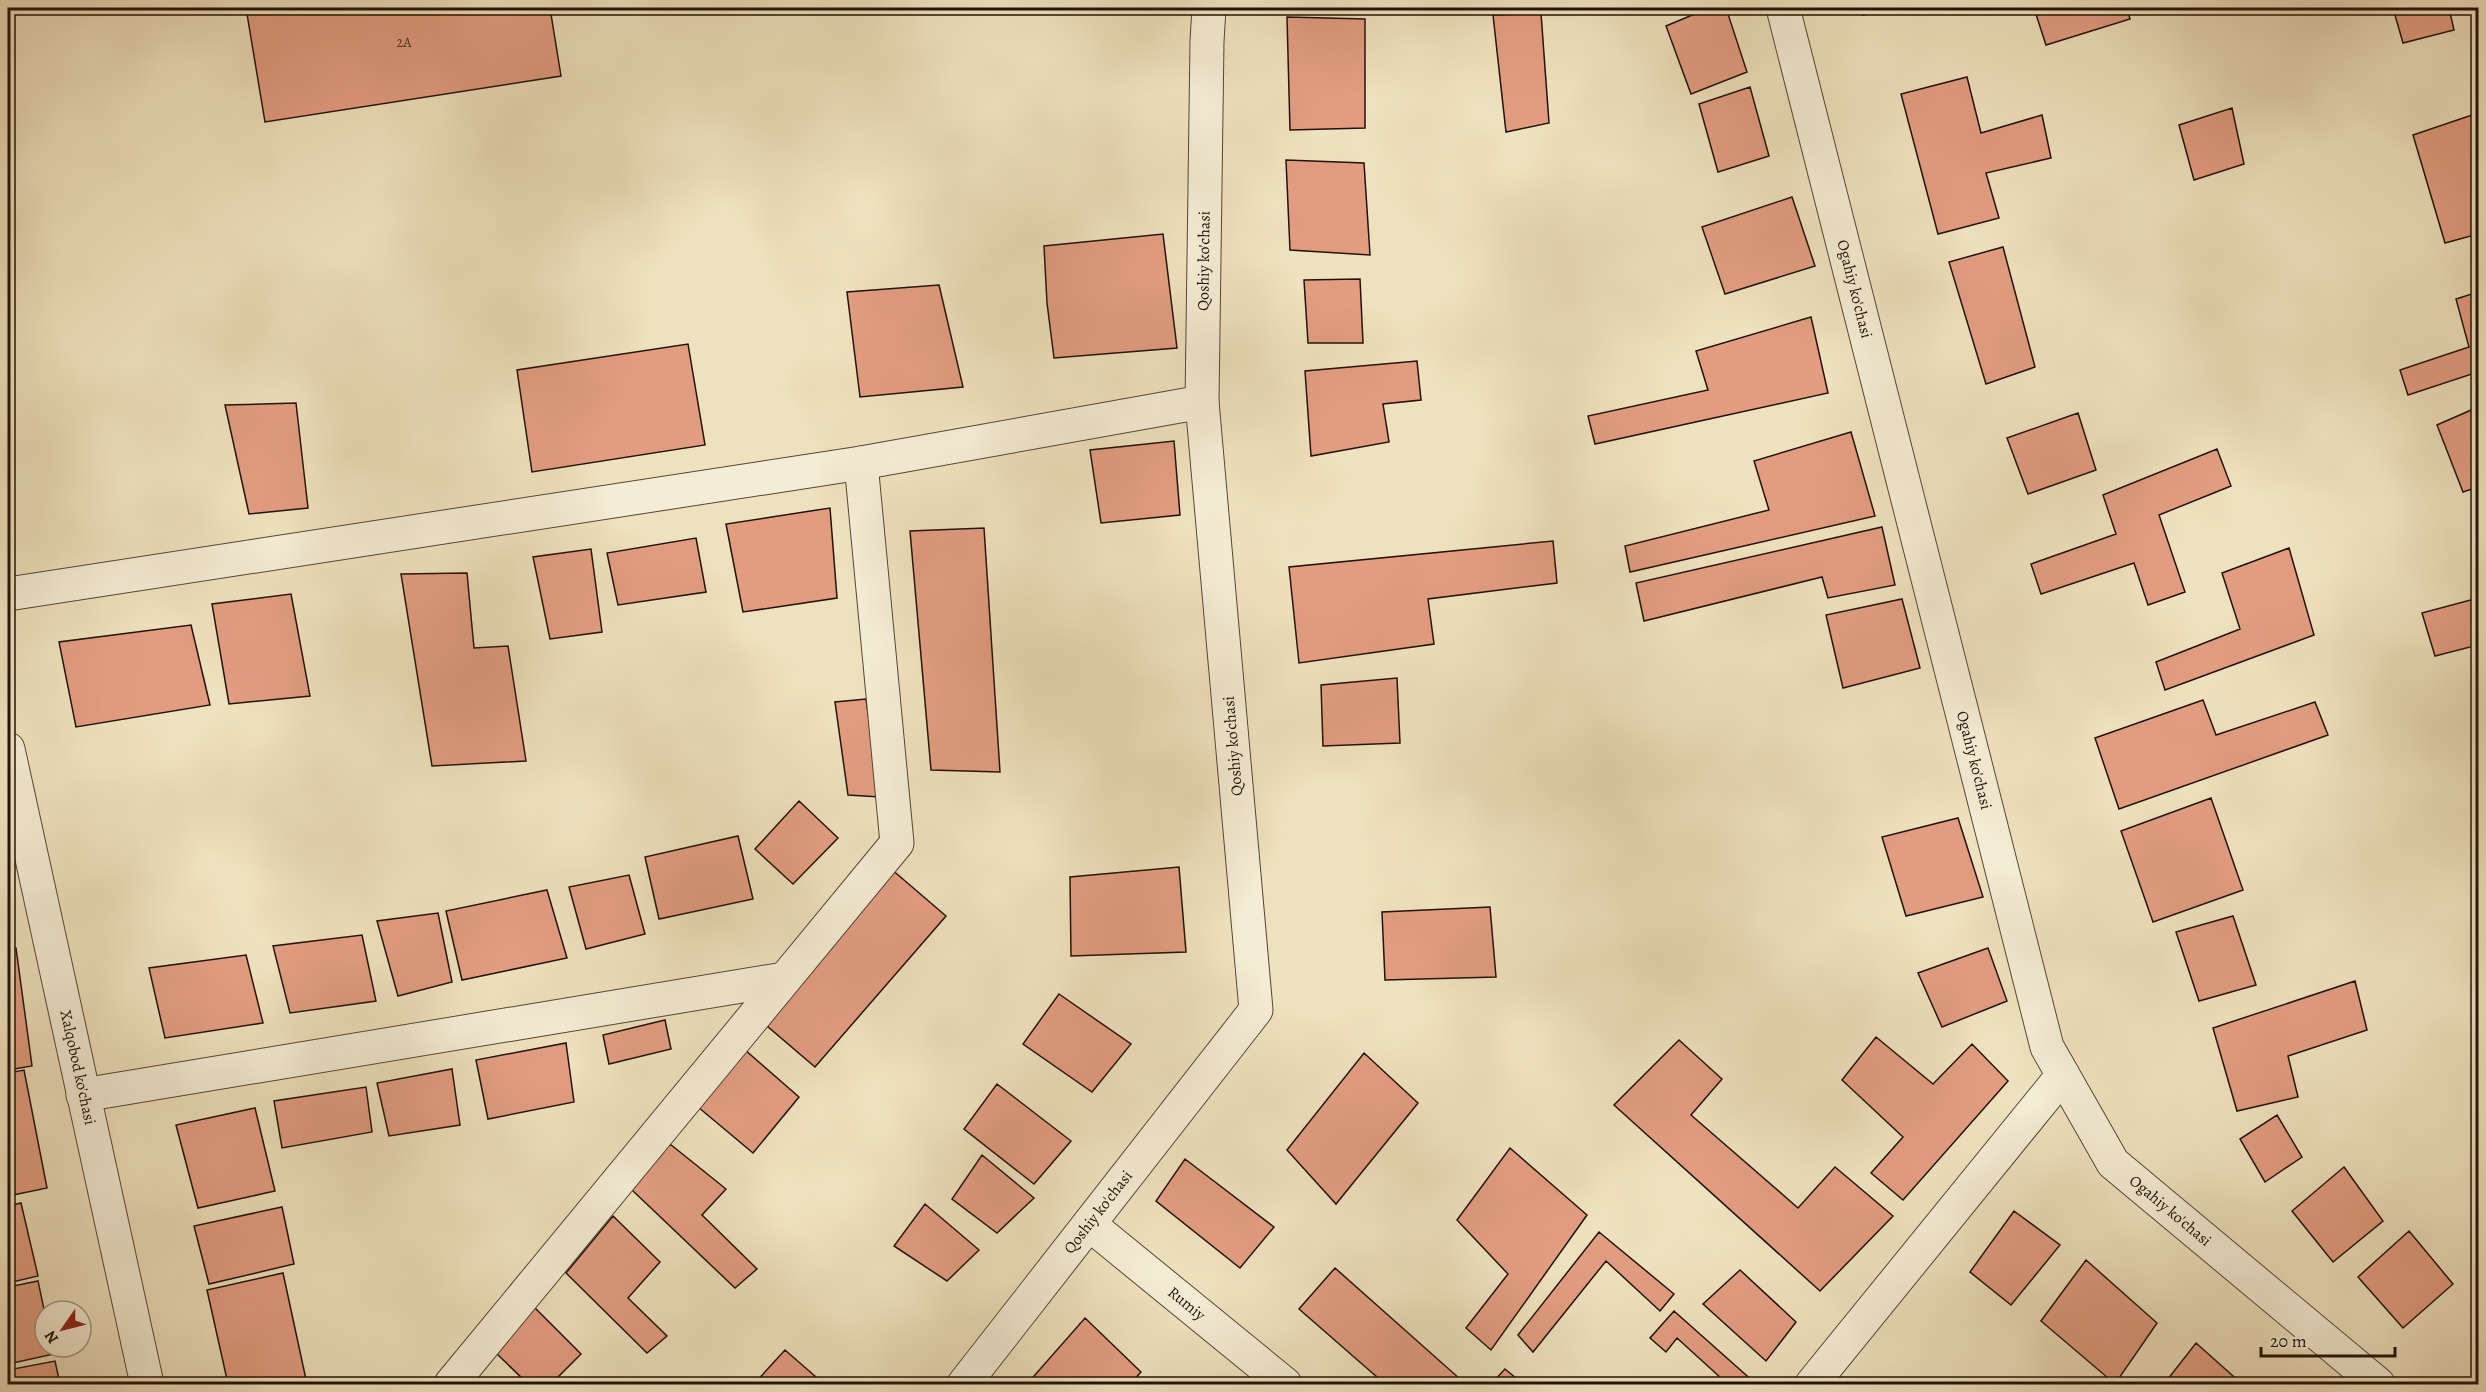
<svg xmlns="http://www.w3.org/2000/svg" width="2486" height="1392" font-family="Alegreya,serif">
	<rect width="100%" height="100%" fill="#eee1bd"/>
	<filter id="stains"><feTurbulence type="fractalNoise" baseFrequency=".00333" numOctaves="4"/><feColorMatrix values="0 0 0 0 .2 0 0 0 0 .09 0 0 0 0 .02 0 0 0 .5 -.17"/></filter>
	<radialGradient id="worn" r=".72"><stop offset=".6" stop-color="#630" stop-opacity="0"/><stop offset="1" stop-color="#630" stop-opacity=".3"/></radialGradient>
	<path fill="#e29d81" stroke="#221208" stroke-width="1.5" d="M246,8H550L561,76L265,122Z
		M1709,8H1726L1747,72L1691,94L1666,26Z
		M1861,8H1892L1863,15Z
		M2034,8H2127L2130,19L2046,45Z
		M2393,8H2449L2454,30L2403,43Z
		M1541,13L1549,123L1506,132L1493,15Z
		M1287,17L1365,19V128L1290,130Z
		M1967,77L1981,133L2042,115L2051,158L1986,173L1999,218L1938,234L1901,94Z
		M1750,87L1769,156L1718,172L1699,104Z
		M2232,108L2244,164L2194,180L2179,125Z
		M2475,114L2478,127V234L2445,243L2413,135Z
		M1286,160L1364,163L1370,255L1290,250Z
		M1792,197L1815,266L1725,294L1702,227Z
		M1163,234L1177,348L1054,358L1047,303L1044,246Z
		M2003,247L2035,367L1986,384L1949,262Z
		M1360,279L1363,343H1308L1304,280Z
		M939,285L963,387L860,397L847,292Z
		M2478,292V372L2408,395L2400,370L2469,347L2456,299Z
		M1811,317L1828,393L1595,444L1588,416L1708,390L1696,351Z
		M688,344L705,445L532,472L517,370Z
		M1417,361L1421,400L1383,404L1389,442L1311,456L1305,371Z
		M296,403L308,508L249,514L225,405Z
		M2478,407V487L2463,492L2437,425Z
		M2078,413L2096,470L2028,494L2007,438Z
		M1851,432L1875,516L1630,572L1625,546L1769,510L1754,461Z
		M1174,441L1180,515L1101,523L1090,450Z
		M2217,449L2231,486L2159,515L2185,592L2148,605L2134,563L2041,594L2031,564L2116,534L2103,495Z
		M830,508L837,598L743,612L726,524Z
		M1882,527L1895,585L1828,598L1822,577L1644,621L1636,583Z
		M984,528L1000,772L931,770L910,531Z
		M696,538L706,592L618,605L607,553Z
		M1553,541L1557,583L1428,599L1434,644L1299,663L1289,567Z
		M2289,548L2314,635L2165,690L2156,662L2240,629L2222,573Z
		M591,549L602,632L550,639L533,557Z
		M467,573L474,648L508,646L526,761L432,766L401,574Z
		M291,594L310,696L229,704L212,604Z
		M2478,598V645L2435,656L2422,613Z
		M1902,599L1920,668L1843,688L1826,615Z
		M191,625L210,705L76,727L59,642Z
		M1397,678L1400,743L1323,746L1321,685Z
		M866,699L880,797L848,795L835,702Z
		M2203,700L2216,735L2315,702L2328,735L2119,809L2095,738Z
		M2211,798L2243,890L2153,922L2121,831Z
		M799,801L838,838L793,884L755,849Z
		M1958,818L1983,897L1906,916L1882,837Z
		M738,836L753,899L659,919L645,857Z
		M1179,867L1186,952L1071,956L1070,877Z
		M890,868L946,916L815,1067L760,1020Z
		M629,875L645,934L586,949L569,887Z
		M547,890L567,958L462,980L446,911Z
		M1490,907L1496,977L1385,980L1382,912Z
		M438,913L452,982L398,996L377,921Z
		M8,916L13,941L8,942Z
		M2233,916L2256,985L2199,1001L2176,932Z
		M362,935L376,1001L290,1013L273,946Z
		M16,948L32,1066L8,1070V949Z
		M1988,948L2007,1001L1942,1027L1918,973Z
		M246,955L263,1023L165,1038L149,968Z
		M2355,981L2367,1030L2288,1056L2298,1097L2237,1111L2213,1028Z
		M1059,994L1131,1044L1092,1092L1023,1044Z
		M665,1020L671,1049L609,1064L603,1035Z
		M1876,1037L1933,1084L1972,1044L2008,1081L1903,1200L1871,1173L1903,1137L1842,1080Z
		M1679,1040L1722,1079L1691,1115L1798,1208L1835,1167L1893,1216L1820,1291L1614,1105Z
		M566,1043L574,1102L488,1119L476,1060Z
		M744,1049L799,1097L753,1153L698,1107Z
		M1364,1053L1418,1103L1336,1204L1287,1150Z
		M452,1069L460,1125L389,1136L377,1083Z
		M24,1070L47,1188L8,1196V1073Z
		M997,1084L1071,1141L1034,1184L964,1129Z
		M366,1087L372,1132L282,1148L274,1101Z
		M255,1108L275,1191L198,1208L176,1125Z
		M2277,1115L2302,1157L2265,1182L2240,1139Z
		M670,1144L726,1189L702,1215L757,1269L735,1288L632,1190Z
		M1510,1148L1587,1215L1491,1350L1466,1328L1508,1274L1457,1220Z
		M982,1155L1034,1198L997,1233L952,1199Z
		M1185,1159L1274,1227L1240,1268L1156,1201Z
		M2344,1167L2383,1221L2333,1262L2292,1211Z
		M21,1203L38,1276L8,1283V1206Z
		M925,1204L979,1250L947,1281L894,1246Z
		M282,1207L294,1264L209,1284L194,1226Z
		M2014,1211L2060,1245L2011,1305L1970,1272Z
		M613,1216L660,1262L628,1298L667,1336L647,1353L566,1273Z
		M2409,1231L2453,1284L2403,1328L2358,1277Z
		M1599,1232L1674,1294L1660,1311L1606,1261L1533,1352L1518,1335Z
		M2086,1260L2157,1323L2115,1384L2041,1321Z
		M1335,1268L1460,1379L1456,1384H1385L1299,1309Z
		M1740,1270L1796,1322L1766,1361L1703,1304Z
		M283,1273L307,1384H228L207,1290Z
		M38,1281L45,1314V1347H52L54,1354L8,1364V1287Z
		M534,1307L581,1354L551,1384H528L496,1353Z
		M1674,1311L1755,1383L1754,1384H1718L1722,1379L1677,1338L1666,1352L1650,1338Z
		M1085,1318L1141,1372L1130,1384H1027Z
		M2196,1343L2242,1384H2164Z
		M785,1350L824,1384H754Z
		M55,1361L60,1384H8V1370Z
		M1505,1369L1523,1384H1491Z"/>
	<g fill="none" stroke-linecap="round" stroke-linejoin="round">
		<defs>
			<g id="minor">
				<path id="s1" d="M1783,8L2047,1047L2113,1163L2378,1384"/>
				<path d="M8,594L861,463L1202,402"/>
				<path id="s2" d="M8,749L147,1384"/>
				<path d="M83,1095L784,979"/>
				<path id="s3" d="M1089,1224L1285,1384"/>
				<path d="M451,1384L897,843L861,463"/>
				<path id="s4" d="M964,1384L1256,1010L1202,402L1207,41L1209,8"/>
				<path d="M1812,1384L2063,1075"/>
			</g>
		</defs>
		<use href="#minor" stroke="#554635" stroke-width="35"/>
		<use href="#minor" stroke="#f4ecd4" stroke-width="33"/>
	</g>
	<g text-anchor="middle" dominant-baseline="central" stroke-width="4.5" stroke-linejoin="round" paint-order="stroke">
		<g font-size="14" fill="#523526">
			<text x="404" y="42">2A</text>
		</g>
		<g font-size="16" fill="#221208" stroke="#f4ecd4">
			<text stroke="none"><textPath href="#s4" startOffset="1226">Qoshiy ko'chasi</textPath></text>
			<text stroke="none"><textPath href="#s1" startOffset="290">Ogahiy ko'chasi</textPath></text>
			<text transform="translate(1233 746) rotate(-95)">Qoshiy ko'chasi</text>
			<text stroke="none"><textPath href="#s1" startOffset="776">Ogahiy ko'chasi</textPath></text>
			<text stroke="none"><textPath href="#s2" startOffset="326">Xalqobod ko'chasi</textPath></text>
			<text stroke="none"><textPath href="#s1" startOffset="1280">Ogahiy ko'chasi</textPath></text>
			<text stroke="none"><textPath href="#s4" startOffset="218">Qoshiy ko'chasi</textPath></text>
			<text stroke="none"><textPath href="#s3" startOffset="126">Rumiy</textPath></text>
		</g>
	</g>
	<rect width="2486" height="1392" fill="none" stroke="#eee1bd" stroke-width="30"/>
	<rect x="9" y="9" width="2468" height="1374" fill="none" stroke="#221208" stroke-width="3"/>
	<rect x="15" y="15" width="2456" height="1362" fill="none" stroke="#221208" stroke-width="1.5"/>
	<g transform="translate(63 1329) rotate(235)"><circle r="28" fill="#f4ecd4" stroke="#a09582" stroke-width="1.5"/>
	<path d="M0-4.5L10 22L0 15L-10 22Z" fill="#8f2418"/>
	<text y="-9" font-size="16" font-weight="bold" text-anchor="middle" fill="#221208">N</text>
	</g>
	<path d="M2261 1347v9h134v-9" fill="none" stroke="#221208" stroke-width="3"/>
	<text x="2270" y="1347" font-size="18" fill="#221208" stroke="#f4ecd4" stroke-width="4.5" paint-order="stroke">20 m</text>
	<rect width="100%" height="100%" filter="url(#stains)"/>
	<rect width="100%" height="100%" fill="url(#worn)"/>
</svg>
